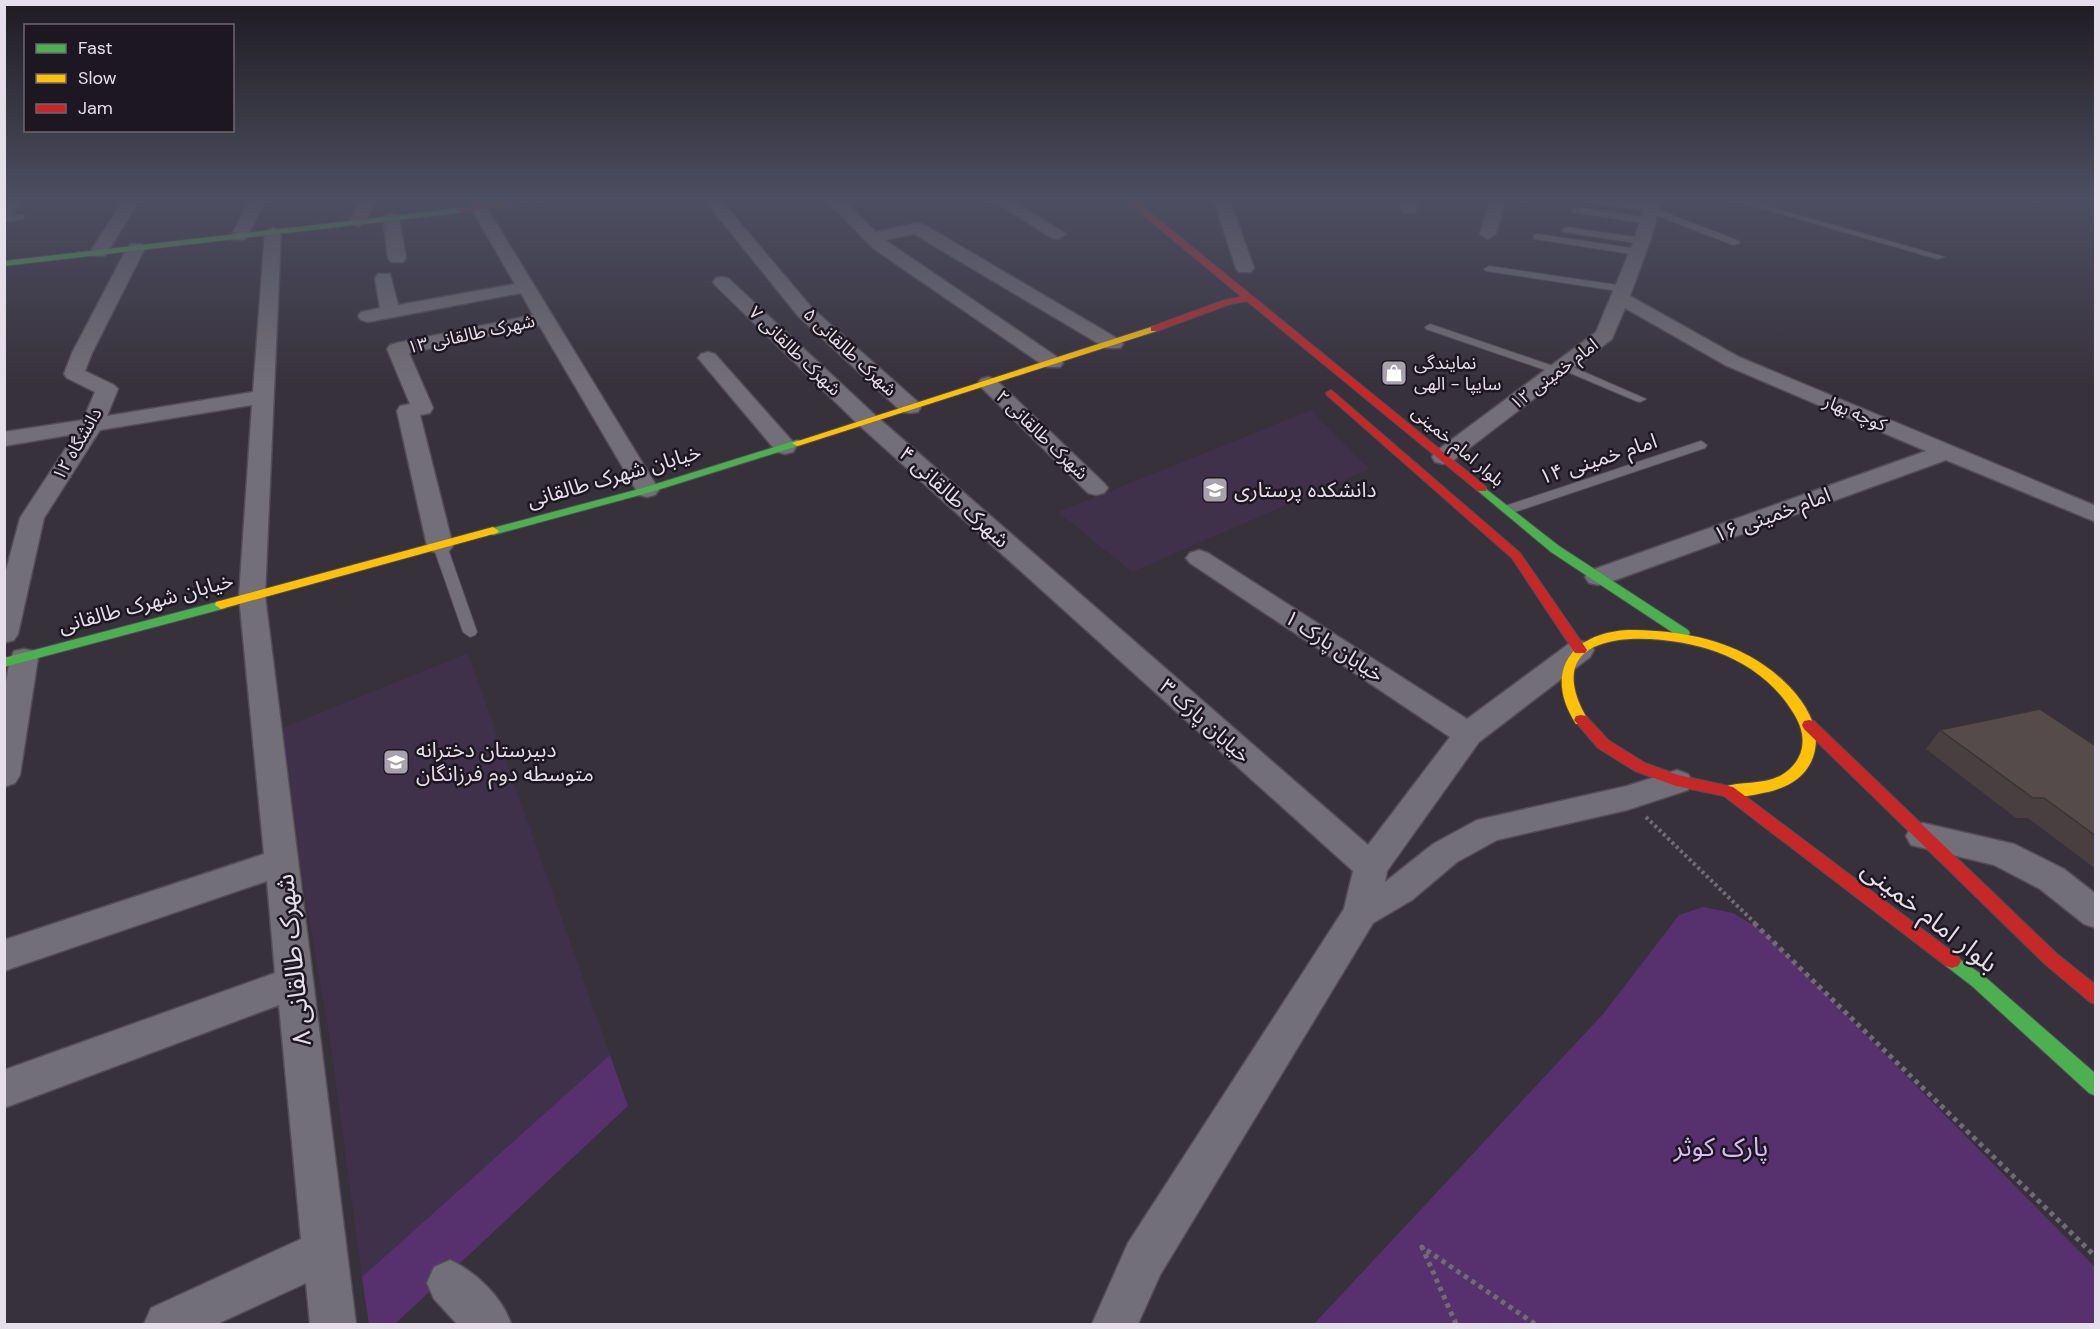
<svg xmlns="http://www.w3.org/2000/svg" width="2100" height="1329" font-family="'DM Sans','Noto Sans Arabic',sans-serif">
	<rect width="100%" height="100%" fill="#37313c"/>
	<path fill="#3f314a" d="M1311,410L1369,469L1132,572L1058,512Z
		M468,653L610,1055L362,1277L331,1046L302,878L283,728Z"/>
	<path fill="#56316e" d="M1703,907L1733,913L1763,931L2095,1267V1324H1314L1604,1013L1679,915Z
		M610,1055L628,1106L395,1324H369L362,1277Z"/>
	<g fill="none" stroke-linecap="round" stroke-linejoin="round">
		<defs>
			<path id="lane" d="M1726,198H1739L1945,257L1937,259Z
				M1576,207L1648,218L1652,221L1648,224L1573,212L1572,210Z
				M1651,207L1739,241L1740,243L1733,245L1648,212L1647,210Z
				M21,214L24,215V219L4,222V216Z
				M1566,227L1642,238L1646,241L1642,244L1563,232L1562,230Z
				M1537,234L1638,249L1643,252L1638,255L1534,239V235Z
				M1489,266L1624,286L1629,289L1624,292L1486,271L1484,269Z
				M1430,324L1559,368L1560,365H1568L1646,399L1640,402L1636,401L1563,370L1562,373H1554L1426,329L1425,327Z
				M1701,441L1707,445L1705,448L1512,513L1507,514L1501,510L1502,507Z
				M440,542L447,546L477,632L475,635L470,637L463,632L433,546Z"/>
			<path id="street" d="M8,198H24L10,218L4,220V203Z
				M125,198H141L105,256H93L90,252Z
				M251,198H267L245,240H233L231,236Z
				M360,198H376L366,222L358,227L350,222Z
				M703,198H719L812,308L918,402L921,407L918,412L910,413L902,412L798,316Z
				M824,198H841L876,232L917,223L923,224L1120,340L1123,344L1120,348H1106L914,234L885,240L1060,359L1063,363L1060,367H1046L874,249Z
				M989,198H1008L1066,234L1058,239L1052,238Z
				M1213,198H1229L1254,268L1251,272H1239L1236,268Z
				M1402,198H1418L1415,213H1403L1401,210Z
				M1490,198H1506L1496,234L1488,239L1480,234Z
				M1583,198L1645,200L1646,198H1662L1650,241L1630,296L1739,357L2096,506V522L1946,460L1607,583L1598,585L1589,583L1585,577L1589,571L1926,451L1725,365L1625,308L1612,339L1451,462L1443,464L1435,462L1432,457L1435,452L1596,332L1634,241L1643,210L1591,203Z
				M479,203L487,208L659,490L655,495L647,497L639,495L539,325L409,353L433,408L430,413L420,415L453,546L449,551L440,554L431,551L427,546L397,411L400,406L410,404L387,349L390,345L397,343L533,315L521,293L368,322L361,320L358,316L361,312L380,308L375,278L378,274H390L398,305L515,284L471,208Z
				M391,213L399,218L406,258L403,262H391L388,258L383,218Z
				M273,227L281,232L265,596L356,1324H310L306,1283L217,1324H144L151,1308L301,1239L279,1005L4,1108V1070L275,973L267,881L4,971V940L264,854L239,596L252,405L100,430L44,518L18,634L14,640L4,643V578L20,518L75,434L4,446V432L83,420L95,392L67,378L64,374L72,353L127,248L130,244H142L145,248L92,353L85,371L114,385L118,389L107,416L253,392L265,232Z
				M722,277L728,278L876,416L1368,845L1450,737L1190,563L1186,558L1190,553L1199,550L1208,553L1467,719L1570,643L1580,641L1590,643L1594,650L1590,657L1479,742L1387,871L1385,882L1433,844L1477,820L1627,786L1677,770L1688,774L1693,782L1688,790L1627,810L1497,840L1457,862L1412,900L1373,923L1160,1275L1138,1324H1092L1128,1243L1344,909L1353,871L860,426L716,286L713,282L716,278Z
				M708,352L715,354L793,442L796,447L793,452L785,454L777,452L698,358L701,354Z
				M988,377L995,379L1104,483L1108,488L1104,493L1096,495L1088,493L981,387L978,383L981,379Z
				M24,649L34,651L38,658L20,775L15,783L4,787C4,753 0,678 14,651Z
				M1923,823L2014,844L2064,869L2096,894V928L2084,924L2040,889L1994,865L1911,845L1906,836L1911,827Z
				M450,1260C475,1271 503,1298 511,1324H457L434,1299L427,1283L434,1267Z"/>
			<path id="fast" d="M462,208L466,210L465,212L4,266V261Z
				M797,440L801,441V445L651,492L493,535L487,531L489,529L643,488Z
				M1482,486L1559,546L1688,630L1690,633L1688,636H1678L1551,552L1478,491L1476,489Z
				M221,601L227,605L226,608L4,667V658Z
				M1952,954L1984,976L2096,1074V1096L2089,1093L1972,986L1946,966L1943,961L1946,956Z"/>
			<path id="slow" d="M1154,326L1157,327V331L801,445L797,446L792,443Z
				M493,527L499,531L497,533L221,609L215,605L216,602Z
				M1628,630C1670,630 1714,636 1751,657C1785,676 1831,720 1811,762C1803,778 1789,786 1772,791C1758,794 1737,800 1723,795L1720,791L1723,787C1741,781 1762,785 1780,776C1796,767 1805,752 1802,734C1800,722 1793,712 1786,702C1769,679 1744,662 1717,652C1662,632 1530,622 1588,720L1586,724H1576C1543,673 1570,633 1628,630Z"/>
			<path id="jam" d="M541,198H564L462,212L458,210L462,208Z
				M1123,198H1132L1486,487V491H1478L1247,301L1230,304L1157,331H1151V327L1225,300L1242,297Z
				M1331,390L1520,553L1585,647L1587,650L1585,653H1575L1512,558L1327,395L1326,393Z
				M1581,715L1586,716L1608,740L1645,763L1678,775L1733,787L1958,956L1961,961L1958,966L1952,968L1946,966L1724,796L1676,786L1635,771L1598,748L1574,720L1576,716Z
				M1809,720L1814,721L2057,954L2096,985V1004L2090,1002L2045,964L1804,729L1802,725L1804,721Z"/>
		</defs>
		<use href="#lane" stroke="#524d57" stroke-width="2"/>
		<use href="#street" stroke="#524d57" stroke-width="3"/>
		<use href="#fast" stroke="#524d57" stroke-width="2"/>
		<use href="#slow" stroke="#524d57" stroke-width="2"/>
		<use href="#jam" stroke="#524d57" stroke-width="2"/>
		<path stroke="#706c73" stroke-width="4" stroke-dasharray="3 3" stroke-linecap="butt" d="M1646,817L1756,924"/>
		<path stroke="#706c73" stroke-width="5" stroke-dasharray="4.5 4.5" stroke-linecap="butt" d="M1754,923L2096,1257
			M1456,1324L1422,1247L1535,1324"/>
		<use href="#lane" fill="#736f78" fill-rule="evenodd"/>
		<use href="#street" fill="#736f78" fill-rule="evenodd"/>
		<use href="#fast" fill="#4caf50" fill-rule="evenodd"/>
		<use href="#slow" fill="#ffc107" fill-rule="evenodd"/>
		<use href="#jam" fill="#c62828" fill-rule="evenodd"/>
	</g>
	<path fill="#484040" d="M1940,730L2096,746V869L2028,818H2016L1926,749Z"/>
	<path fill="#544b4a" stroke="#3b3434" stroke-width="1.5" d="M2040,709L2096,746V836L2044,798H2033L1940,730Z"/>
	<linearGradient id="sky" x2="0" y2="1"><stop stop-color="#1e1b21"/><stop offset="0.52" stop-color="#4d4e61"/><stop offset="1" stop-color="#4d4e61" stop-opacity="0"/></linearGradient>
	<rect width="2100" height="384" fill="url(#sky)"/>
	<defs>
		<symbol id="shop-square" viewBox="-11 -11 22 22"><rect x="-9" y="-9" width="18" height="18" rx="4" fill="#a8a1ae" stroke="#1d1721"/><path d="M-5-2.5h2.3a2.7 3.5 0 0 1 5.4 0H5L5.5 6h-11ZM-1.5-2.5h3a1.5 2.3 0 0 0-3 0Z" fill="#fff"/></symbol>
		<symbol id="university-square" viewBox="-11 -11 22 22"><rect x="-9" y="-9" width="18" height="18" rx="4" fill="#a8a1ae" stroke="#1d1721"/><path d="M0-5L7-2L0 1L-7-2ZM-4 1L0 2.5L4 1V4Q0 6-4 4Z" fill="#fff"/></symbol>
		<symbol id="school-square" viewBox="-11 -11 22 22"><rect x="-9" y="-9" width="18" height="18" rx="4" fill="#a8a1ae" stroke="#1d1721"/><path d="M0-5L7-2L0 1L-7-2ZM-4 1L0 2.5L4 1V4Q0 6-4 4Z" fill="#fff"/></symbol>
	</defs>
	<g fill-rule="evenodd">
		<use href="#shop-square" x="1379" y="358" width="30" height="30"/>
		<use href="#university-square" x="1200" y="475" width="30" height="30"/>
		<use href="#school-square" x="381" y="747" width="30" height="30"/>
	</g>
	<g text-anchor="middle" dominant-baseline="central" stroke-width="5" stroke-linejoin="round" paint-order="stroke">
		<g font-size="18" fill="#e5deeb" stroke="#1d1721">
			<text transform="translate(471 334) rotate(-12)">شهرک طالقانی ۱۳</text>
			<text transform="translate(795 351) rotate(44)">شهرک طالقانی ۷</text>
			<text transform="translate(850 352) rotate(43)">شهرک طالقانی ۵</text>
			<text transform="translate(1554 374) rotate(-37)">امام خمینی ۱۲</text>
			<text transform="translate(1855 413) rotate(23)">کوچه بهار</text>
			<text transform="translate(1042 435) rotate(44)">شهرک طالقانی ۲</text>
			<text transform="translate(77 444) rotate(-60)">دانشگاه ۱۲</text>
			<text transform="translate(1458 446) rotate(40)">بلوار امام خمینی</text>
		</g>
		<g font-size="18" fill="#e5deeb" stroke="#1d1721" text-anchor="start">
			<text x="1414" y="363">نمایندگی<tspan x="1414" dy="21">سایپا - الهی</tspan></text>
		</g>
		<g font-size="21" fill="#e5deeb" stroke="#1d1721">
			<text transform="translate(1598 459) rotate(-18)">امام خمینی ۱۴</text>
			<text transform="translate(614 476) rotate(-16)">خیابان شهرک طالقانی</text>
			<text transform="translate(954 497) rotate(42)">شهرک طالقانی ۴</text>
			<text transform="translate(1772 515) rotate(-20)">امام خمینی ۱۶</text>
			<text transform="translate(146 603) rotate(-15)">خیابان شهرک طالقانی</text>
			<text transform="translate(1334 646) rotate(33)">خیابان پارک ۱</text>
			<text transform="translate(1205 721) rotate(42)">خیابان پارک ۳</text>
		</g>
		<g font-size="21" fill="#e5deeb" stroke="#1d1721" text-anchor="start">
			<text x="1234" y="490">دانشکده پرستاری</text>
			<text x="416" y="750">دبیرستان دخترانه<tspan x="416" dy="24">متوسطه دوم فرزانگان</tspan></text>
		</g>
		<g font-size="26" fill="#e5deeb" stroke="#1d1721">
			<text transform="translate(1930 916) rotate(38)">بلوار امام خمینی</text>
			<text transform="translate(293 960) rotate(-96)">شهرک طالقانی ۸</text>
		</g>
		<g font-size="26" fill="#dcbaf7" stroke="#1d1721">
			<text x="1721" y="1147">پارک کوثر</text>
		</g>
	</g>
	<rect width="2100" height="1329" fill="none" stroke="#e5deeb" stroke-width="12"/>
	<rect x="24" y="24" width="210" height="108" fill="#1d1721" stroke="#6d6772" stroke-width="1.5"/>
	<rect x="36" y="44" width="30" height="9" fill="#4caf50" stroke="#6d6772" stroke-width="1.5"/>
	<text x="78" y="54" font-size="18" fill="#e5deeb">Fast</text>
	<rect x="36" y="74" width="30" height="9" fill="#ffc107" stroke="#6d6772" stroke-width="1.5"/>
	<text x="78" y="84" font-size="18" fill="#e5deeb">Slow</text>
	<rect x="36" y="104" width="30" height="9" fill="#c62828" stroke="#6d6772" stroke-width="1.5"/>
	<text x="78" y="114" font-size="18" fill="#e5deeb">Jam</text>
</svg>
